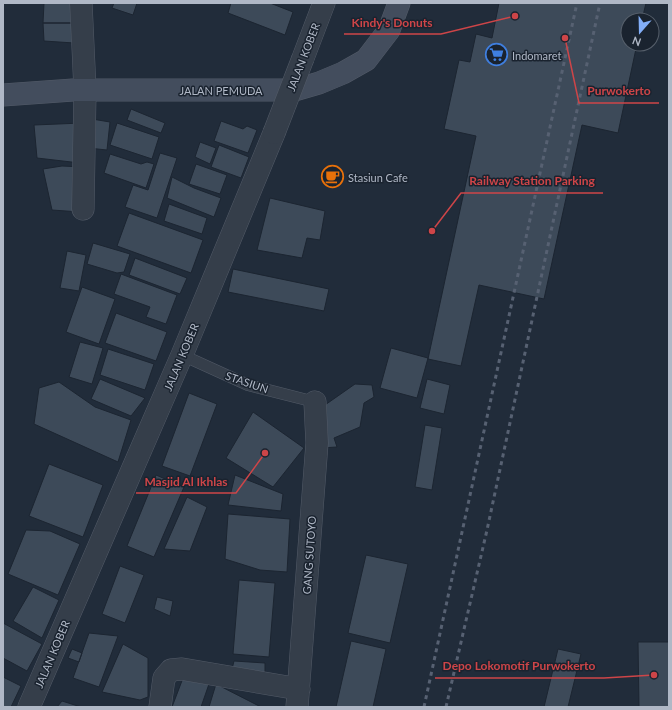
<svg xmlns="http://www.w3.org/2000/svg" width="672" height="710" font-family="Lato,sans-serif">
	<rect width="100%" height="100%" fill="#212c3a"/>
	<path fill="#3d4a59" stroke="#1c2531" d="M44,3H76L75,23H43Z
		M114,3H137L133,15L112,8Z
		M231,3H270L293,12L285,35L228,13Z
		M499,3H646L642,20H628V44H637L618,133L582,125L544,299L479,285L461,366L428,359L476,136L444,129L459,60L470,62L476,34L492,38Z
		M43,23H75L74,43L44,41Z
		M131,109L165,123L161,133L127,120Z
		M92,119L110,122L107,150L88,148Z
		M221,121L243,129L247,126L257,130L248,153L214,141Z
		M82,123L80,163L37,158L34,125Z
		M117,123L159,137L152,159L110,145Z
		M200,142L216,148L210,164L195,157Z
		M219,145L249,157L241,178L211,167Z
		M160,153L177,158L157,218L125,207L133,185L148,190Z
		M110,154L141,164L147,162L154,164L146,188L104,173Z
		M196,164L227,175L220,194L189,184Z
		M62,166L83,167L80,212L52,210L43,169Z
		M172,177L194,188L221,198L214,217L167,198Z
		M270,198L325,211L320,240L307,238L302,258L257,250Z
		M169,204L207,218L202,234L164,221Z
		M129,213L203,240L191,273L117,246Z
		M93,243L130,254L124,272L117,273L87,264Z
		M67,251L86,255L79,291L60,288Z
		M135,258L187,278L180,294L129,275Z
		M233,269L329,289L324,311L228,292Z
		M121,274L177,295L166,324L146,317L150,307L114,294Z
		M82,287L115,299L99,344L66,332Z
		M116,313L167,332L156,361L105,343Z
		M80,342L103,348L92,384L69,377Z
		M391,348L428,358L417,398L380,388Z
		M108,349L154,364L145,390L100,375Z
		M100,379L145,398L131,416L91,399Z
		M427,379L450,385L444,414L420,408Z
		M59,382L95,407L131,420L118,462L34,424L39,388Z
		M355,384L372,385L374,397L364,403L360,427L334,438L337,447L321,448L325,405Z
		M189,393L217,404L190,476L162,466Z
		M253,412L304,448L273,487L226,458Z
		M425,425L442,428L432,490L415,487Z
		M49,464L103,485L83,537L29,516Z
		M156,475L184,487L154,557L127,546Z
		M235,475L283,494L281,511L228,505Z
		M187,497L207,507L190,551L164,549Z
		M228,514L290,519L287,572L260,570L225,559Z
		M26,530L50,531L80,544L58,595L8,574Z
		M366,555L408,564L390,643L348,633Z
		M120,566L144,575L125,623L102,614Z
		M239,580L275,583L269,657L233,654Z
		M33,587L59,600L42,638L13,621Z
		M157,597L173,601L170,616L154,609Z
		M3,623L42,644L27,671L3,658Z
		M89,633L118,636L99,687L73,678Z
		M351,641L386,649L373,707H336Z
		M638,642H669V707H639Z
		M123,644L148,658V697L140,700L102,692Z
		M72,649L82,653L79,662L68,658Z
		M558,649L581,654L568,707H544Z
		M234,661L265,663V680L231,673Z
		M3,677L21,686L11,707H3Z
		M183,678L209,684L201,707H172Z
		M216,684L261,707H209Z
		M62,701L81,707H57Z"/>
	<g fill="none" stroke-linecap="round" stroke-linejoin="round">
		<defs>
			<path id="service" d="M182,355L248,385L315,402"/>
			<path id="minor" d="M81,3L85,90L83,209
				M160,707L164,678L171,670L182,669L299,689
				M297,707L317,443L315,402"/>
			<path id="tertiary" d="M303,58L324,3
				M29,707L182,355L274,133"/>
			<path id="secondary" d="M3,95L73,90H295L319,83L343,73L366,60L389,30L399,3"/>
		</defs>
		<use href="#service" stroke="#535b68" stroke-width="12"/>
		<use href="#minor" stroke="#535b68" stroke-width="23"/>
		<use href="#tertiary" stroke="#535b68" stroke-width="23"/>
		<use href="#secondary" stroke="#535b68" stroke-width="23"/>
		<use href="#service" stroke="#353e4a" stroke-width="11"/>
		<use href="#minor" stroke="#353e4a" stroke-width="22"/>
		<use href="#tertiary" stroke="#353e4a" stroke-width="22"/>
		<use href="#secondary" stroke="#434d5d" stroke-width="22"/>
		<path stroke="#576172" stroke-width="3" stroke-dasharray="4 4" stroke-linecap="butt" d="M424,707L577,3
			M446,707L487,530L600,3"/>
		<defs>
			<path id="tertiary-bridge" d="M274,133L303,58"/>
		</defs>
		<use href="#tertiary-bridge" stroke="#535b68" stroke-width="23" stroke-linecap="butt"/>
		<use href="#tertiary-bridge" stroke="#353e4a" stroke-width="22"/>
	</g>
	<defs>
		<symbol id="supermarket-ring" viewBox="-11 -11 22 22"><circle r="9.5" fill="#1a232f" stroke="#3f7fe0" stroke-width="1.5"/><path d="M-6-5.5h2.5l.6 2H6L4.5 2H-2.5L-4.4-4H-6ZM-1.5 3.2a1.3 1.3 0 1 0 .1 0ZM3 3.2a1.3 1.3 0 1 0 .1 0Z" fill="#3f7fe0"/></symbol>
		<symbol id="cafe-ring" viewBox="-11 -11 22 22"><circle r="9.5" fill="#1a232f" stroke="#e8710a" stroke-width="1.5"/><path d="M-5.5-4.5H6V0H3Q3 3.5 0 3.5H-2.5Q-5.5 3.5-5.5 0ZM3-3.2v2h1.7v-2ZM-6 4.5H4V6H-6Z" fill="#e8710a"/></symbol>
	</defs>
	<g fill-rule="evenodd">
		<use href="#supermarket-ring" x="484" y="42" width="25" height="25"/>
		<use href="#cafe-ring" x="320" y="164" width="25" height="25"/>
	</g>
	<g text-anchor="middle" dominant-baseline="central" stroke-width="3" stroke-linejoin="round" paint-order="stroke">
		<g font-size="11" fill="#b0b8c6" stroke="#1a232f" text-anchor="start">
			<text x="512" y="55">Indomaret</text>
			<text x="348" y="177">Stasiun Cafe</text>
		</g>
		<g font-size="11" fill="#b0b8c6" stroke="#1a232f">
			<text transform="translate(303 57) rotate(-69)">JALAN KOBER</text>
			<text x="221" y="90">JALAN PEMUDA</text>
			<text transform="translate(181 357) rotate(-67)">JALAN KOBER</text>
			<text transform="translate(247 382) rotate(19)">STASIUN</text>
			<text transform="translate(309 555) rotate(-86)">GANG SUTOYO</text>
			<text transform="translate(52 654) rotate(-67)">JALAN KOBER</text>
		</g>
	</g>
	<path fill="none" stroke="#ce4548" stroke-width="1.5" d="M515 16L441 34H344M565 38L579 103H659M432 231L461 193H603M265 453L236 493H136M654 675L604 678H435"/>
	<g fill="#ce4548" stroke="#1a232f" stroke-width="1.5">
		<circle cx="515" cy="16" r="4"/>
		<circle cx="565" cy="38" r="4"/>
		<circle cx="432" cy="231" r="4"/>
		<circle cx="265" cy="453" r="4"/>
		<circle cx="654" cy="675" r="4"/>
	</g>
	<g font-size="12" text-anchor="middle" font-weight="bold" fill="#ce4548" stroke="#1a232f" stroke-width="3" stroke-linejoin="round" paint-order="stroke">
		<text x="392" y="27">Kindy's Donuts</text>
		<text x="619" y="95">Purwokerto</text>
		<text x="532" y="185">Railway Station Parking</text>
		<text x="186" y="486">Masjid Al Ikhlas</text>
		<text x="519" y="670">Depo Lokomotif Purwokerto</text>
	</g>
	<rect width="672" height="710" fill="none" stroke="#b0b8c6" stroke-width="8"/>
	<g transform="translate(640 32) rotate(200)"><circle r="19" fill="#1a232f" stroke="#565f6b"/>
	<path d="M0-3L7 15L0 10L-7 15Z" fill="#83aff9"/>
	<text y="-6" font-size="11" font-weight="bold" text-anchor="middle" fill="#b0b8c6">N</text>
	</g>
</svg>
